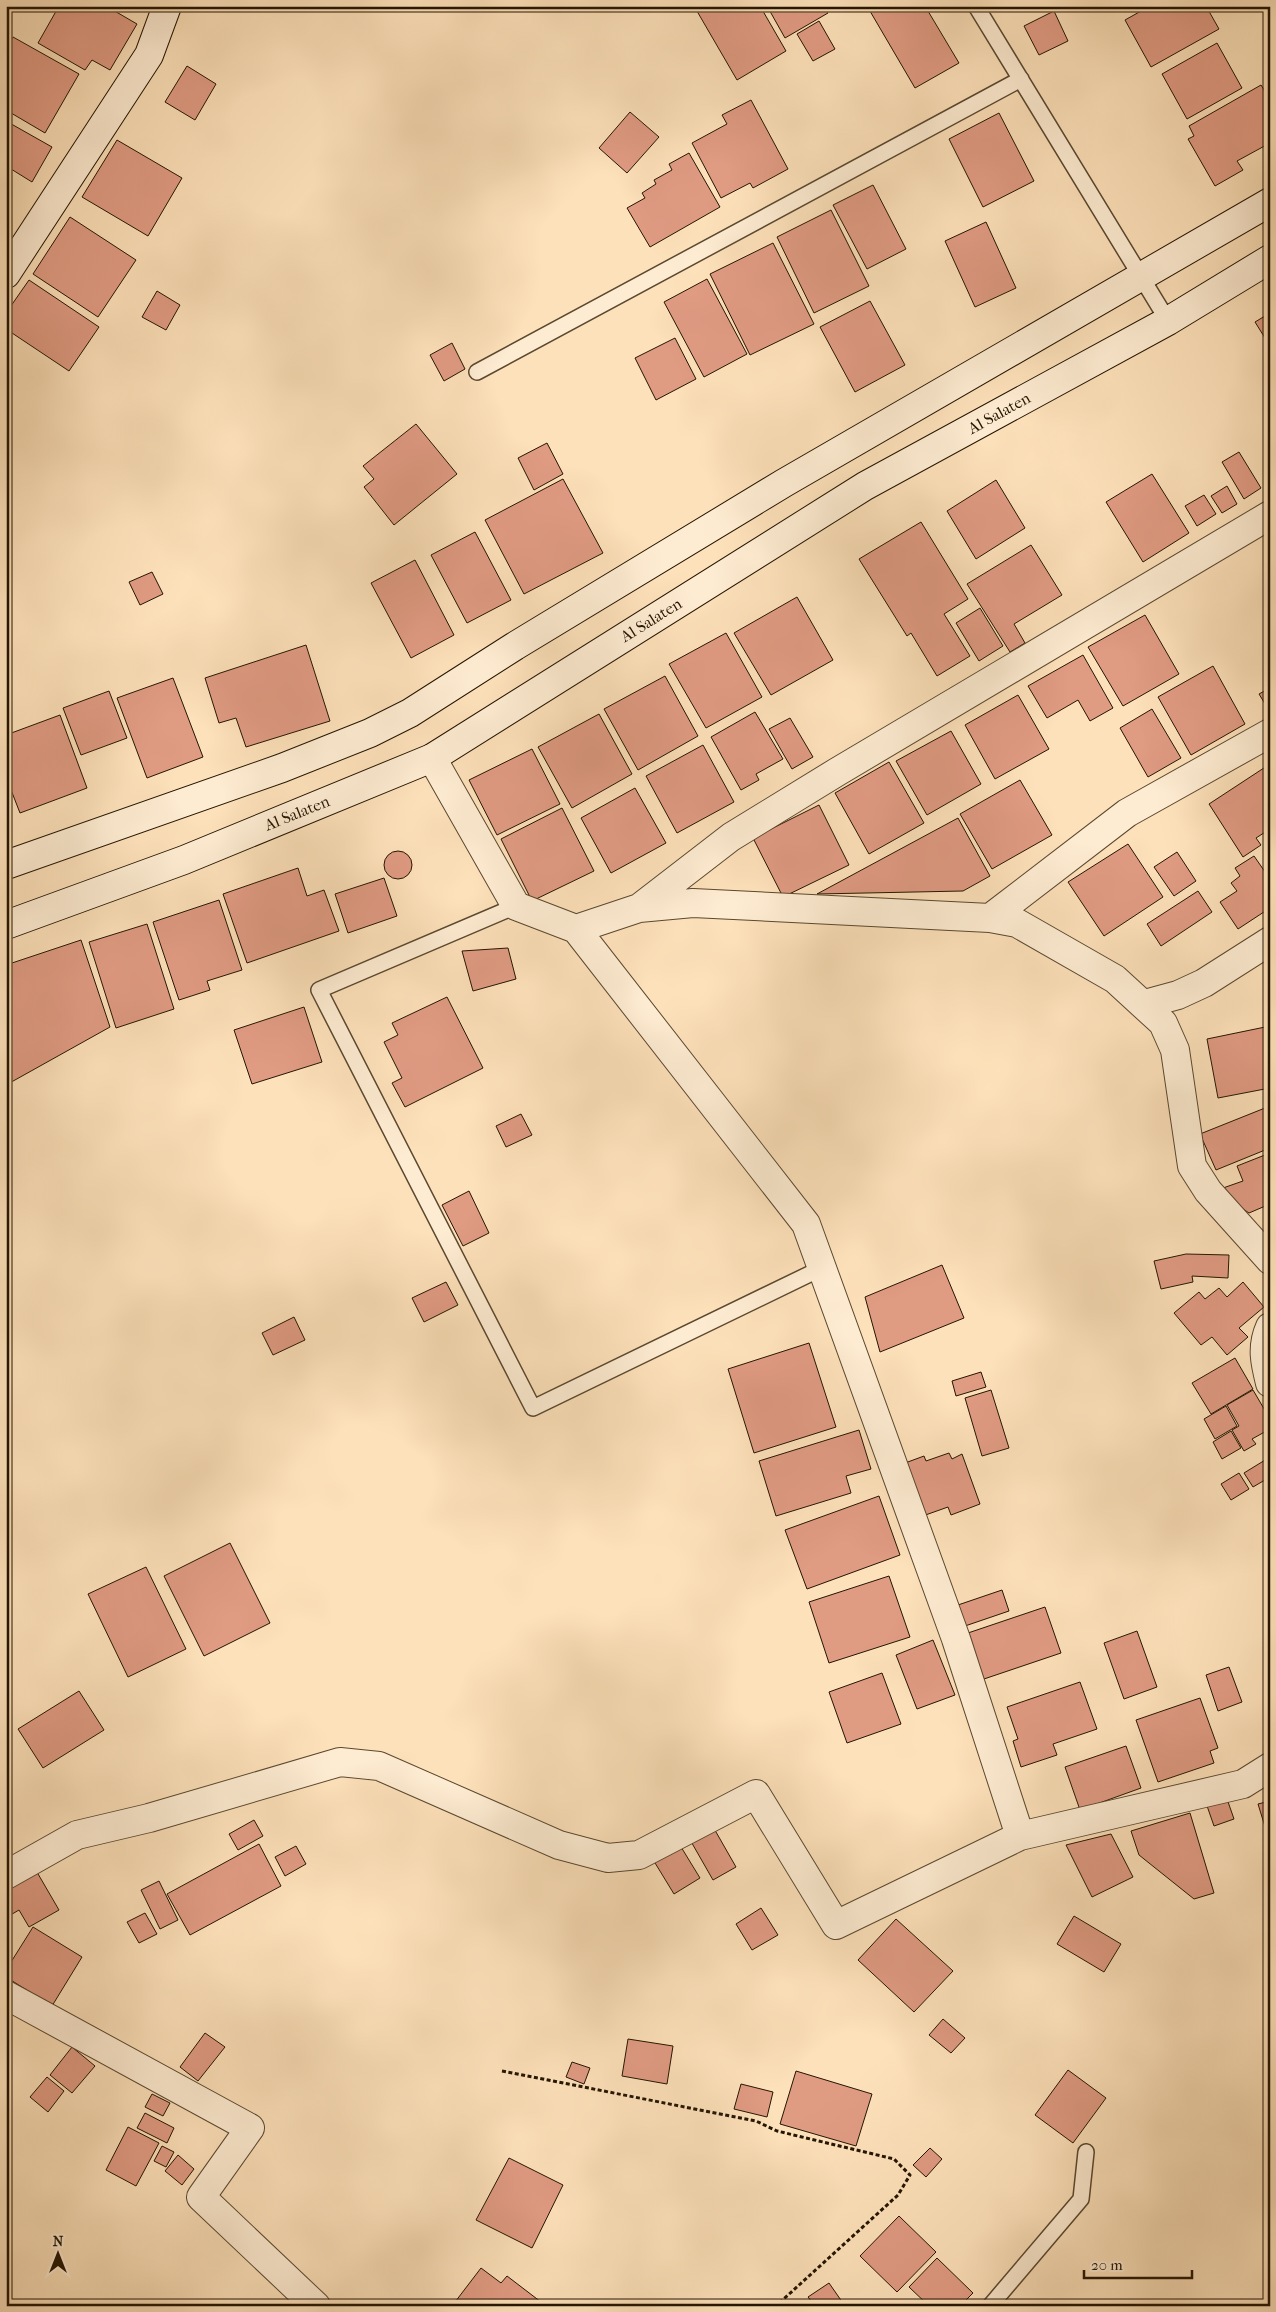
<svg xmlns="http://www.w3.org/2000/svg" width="1276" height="2312" font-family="'IM FELL French Canon',serif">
	<rect width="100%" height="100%" fill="#fde1ba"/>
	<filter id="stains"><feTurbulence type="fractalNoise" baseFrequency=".004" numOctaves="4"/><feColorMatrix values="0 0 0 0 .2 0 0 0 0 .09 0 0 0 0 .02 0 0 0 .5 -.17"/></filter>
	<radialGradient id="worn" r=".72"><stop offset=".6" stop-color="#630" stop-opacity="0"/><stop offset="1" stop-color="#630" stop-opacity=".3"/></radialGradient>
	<path fill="#e09b83" stroke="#241501" d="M59,6H106L137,24L110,70L92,60L85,70L38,43Z
		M694,6H760L786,51L737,80Z
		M767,6H824L828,13L785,38Z
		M867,6H925L959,63L915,88Z
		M1150,6H1206L1219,29L1151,67L1125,20Z
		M1054,11L1068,41L1039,55L1024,26Z
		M819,21L835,49L813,61L797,34Z
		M13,37L79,74L45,133L6,110V49Z
		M1217,43L1242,88L1187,119L1162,74Z
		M187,66L216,84L195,120L165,102Z
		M1261,85L1270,100V143L1237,161L1243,170L1215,186L1188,139L1194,136L1189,126Z
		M751,100L788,169L753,188L750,183L721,198L692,143L727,124L722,115Z
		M630,112L659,137L627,173L599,148Z
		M999,113L1034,181L983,207L949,139Z
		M6,121L52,147L32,182L11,169L6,176Z
		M117,140L182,178L148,236L82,197Z
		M689,153L720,207L650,247L627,208L645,198L642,193L656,184L654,180L672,170L669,164Z
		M873,185L906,249L867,269L833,205Z
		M831,210L869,286L814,313L777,237Z
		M70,217L136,260L98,317L33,274Z
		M986,222L1016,288L975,307L945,241Z
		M773,243L814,324L750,355L710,274Z
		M707,279L747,354L704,377L664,302Z
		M29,280L99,327L69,371L6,329V313Z
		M157,291L180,305L166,330L142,317Z
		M870,301L905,365L855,392L820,327Z
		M1270,313V346L1255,322Z
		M675,338L696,379L656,400L635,358Z
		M452,343L465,369L444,381L430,355Z
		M416,424L457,474L394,525L364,487L374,479L363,466Z
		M547,443L563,474L534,490L518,458Z
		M1239,452L1261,488L1244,499L1222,462Z
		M1152,474L1189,533L1143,562L1106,502Z
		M563,479L603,553L524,594L485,520Z
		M996,480L1025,528L976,559L947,511Z
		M1227,486L1237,504L1222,513L1211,496Z
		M1204,495L1216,514L1197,526L1185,506Z
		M921,522L968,599L944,614L970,656L937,676L911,633L907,636L859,559Z
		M475,532L511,600L467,623L431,555Z
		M1031,545L1062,595L1014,624L1025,643L1010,652L967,584Z
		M415,560L454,635L411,658L371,583Z
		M152,572L163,594L140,605L129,582Z
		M797,597L833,660L771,695L734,633Z
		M980,608L1003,646L979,661L956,623Z
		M1145,615L1179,674L1123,706L1088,647Z
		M726,633L762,697L706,728L669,664Z
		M306,645L330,721L246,747L236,718L219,723L205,678Z
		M1083,655L1113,708L1090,721L1078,700L1047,718L1028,686Z
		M1213,666L1245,724L1191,755L1158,697Z
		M665,676L698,736L638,770L604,709Z
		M173,678L203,757L147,778L117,698Z
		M1270,688V712L1259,694Z
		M109,691L127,738L81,755L63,708Z
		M1018,695L1049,749L995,779L965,725Z
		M1152,709L1181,758L1148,777L1120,728Z
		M755,712L783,759L756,774L759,780L741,790L711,737Z
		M599,714L632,774L572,808L538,747Z
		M60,715L87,788L20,813L6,777V735Z
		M790,718L813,757L792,769L769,729Z
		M951,731L981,784L927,815L896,761Z
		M703,745L734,802L677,833L646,776Z
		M532,749L560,804L497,835L469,780Z
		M889,762L924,823L869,854L835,793Z
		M1270,764V829L1256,838L1261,845L1243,857L1209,804Z
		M1020,780L1052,835L992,869L960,814Z
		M635,788L666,843L611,873L581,818Z
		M819,805L849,865L783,897L753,838Z
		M562,808L594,871L532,901L501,839Z
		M958,818L990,876L963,891L817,894Z
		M1128,844L1163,897L1104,936L1068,882Z
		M384 865a14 14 0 1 1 28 0a14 14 0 1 1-28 0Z
		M1177,852L1196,881L1174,896L1154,867Z
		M1254,856L1270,879V908L1238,929L1220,902L1237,891L1231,883L1240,876L1235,868Z
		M298,868L307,896L324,890L339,931L247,963L223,894Z
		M384,878L397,916L348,933L335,894Z
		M1198,891L1212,912L1161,946L1147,924Z
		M219,900L242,970L207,981L210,990L179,1000L153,922Z
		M147,924L174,1009L116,1028L89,942Z
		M81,940L110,1027L6,1085V965Z
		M508,948L516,979L473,991L462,951Z
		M447,997L483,1068L405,1107L392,1083L402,1078L384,1042L398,1035L392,1023Z
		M304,1007L322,1062L252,1084L234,1030Z
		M1270,1026V1088L1218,1098L1207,1039Z
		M1270,1106V1148L1216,1170L1200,1134Z
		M521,1114L532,1135L506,1147L496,1126Z
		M1270,1153V1204L1249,1213L1227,1198L1223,1188L1243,1181L1237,1166Z
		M469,1191L489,1233L463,1246L442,1205Z
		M1186,1254L1229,1255L1228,1278L1192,1276L1193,1282L1161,1289L1154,1261Z
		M942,1265L964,1318L880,1352L865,1297Z
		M446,1282L458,1305L424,1322L412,1298Z
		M1243,1282L1264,1307L1239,1328L1248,1337L1227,1355L1212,1337L1201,1345L1174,1313L1199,1292L1205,1299L1219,1288L1227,1297Z
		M294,1317L305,1340L273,1355L262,1333Z
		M809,1343L836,1427L754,1453L728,1369Z
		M1235,1358L1253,1389L1211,1414L1192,1383Z
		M981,1372L986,1387L956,1396L952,1381Z
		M991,1390L1009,1448L982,1456L965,1398Z
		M1253,1390L1270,1419V1429L1252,1439L1256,1444L1244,1451L1232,1430L1239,1426L1227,1405Z
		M1226,1406L1237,1426L1215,1439L1204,1419Z
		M859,1430L871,1469L846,1476L851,1493L776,1516L759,1461Z
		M1231,1431L1241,1448L1222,1459L1213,1442Z
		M949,1453L952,1459L962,1454L980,1504L951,1515L948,1507L917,1518L897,1466L924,1456L926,1461Z
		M1270,1457V1477L1253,1487L1244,1473Z
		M1239,1473L1249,1489L1231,1500L1221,1484Z
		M879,1496L900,1555L807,1589L785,1530Z
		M230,1543L270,1623L204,1656L164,1576Z
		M146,1567L186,1649L128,1677L88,1594Z
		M889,1576L910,1637L829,1663L809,1602Z
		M1002,1590L1009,1611L962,1627L955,1606Z
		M1045,1607L1061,1653L981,1680L965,1634Z
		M1137,1631L1157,1687L1124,1699L1104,1643Z
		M933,1640L955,1695L917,1709L896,1655Z
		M1229,1667L1242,1702L1218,1711L1206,1675Z
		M882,1673L901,1724L847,1743L829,1692Z
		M1080,1682L1097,1729L1053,1744L1057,1755L1021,1767L1013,1741L1018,1739L1007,1707Z
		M79,1691L104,1730L43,1768L18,1729Z
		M1200,1698L1218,1748L1210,1751L1214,1763L1158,1782L1136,1720Z
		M1126,1746L1141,1788L1080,1810L1065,1767Z
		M1226,1796L1234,1819L1214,1826L1206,1803Z
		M1270,1801V1843L1258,1804Z
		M1190,1813L1214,1893L1194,1899L1139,1855L1131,1831Z
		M254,1820L263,1836L238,1850L229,1834Z
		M712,1825L736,1867L713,1880L689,1838Z
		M1111,1834L1133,1877L1092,1897L1066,1845Z
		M678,1842L700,1878L674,1894L652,1858Z
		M259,1844L281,1886L190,1935L167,1894Z
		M296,1846L306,1864L285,1876L275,1857Z
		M34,1867L59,1910L29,1927L19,1910L7,1917L6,1915V1884Z
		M159,1881L178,1920L160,1929L141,1890Z
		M761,1908L778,1935L752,1950L736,1924Z
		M145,1913L157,1934L139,1943L127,1922Z
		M1074,1916L1121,1944L1104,1972L1057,1944Z
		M896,1919L953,1971L914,2012L858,1960Z
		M33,1927L82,1957L52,2006L6,1977V1970Z
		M943,2019L965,2038L951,2053L929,2035Z
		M205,2033L225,2047L198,2081L180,2067Z
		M628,2039L673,2046L667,2084L622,2076Z
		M72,2047L95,2066L72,2093L50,2075Z
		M572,2062L590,2068L584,2084L566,2077Z
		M1068,2070L1106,2098L1073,2143L1035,2115Z
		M796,2071L872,2094L856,2146L780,2124Z
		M47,2077L64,2091L48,2112L30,2097Z
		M741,2084L773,2092L767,2117L734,2109Z
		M152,2094L170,2103L163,2116L145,2107Z
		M145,2113L174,2128L167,2143L137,2128Z
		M128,2127L159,2143L136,2186L106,2170Z
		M162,2146L174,2152L166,2167L154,2161Z
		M930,2148L942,2159L926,2177L913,2165Z
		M178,2155L194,2169L182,2185L165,2171Z
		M509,2158L563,2185L532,2248L476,2220Z
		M899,2216L936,2252L897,2292L860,2256Z
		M937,2258L973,2293L960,2306H929L909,2287Z
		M481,2268L501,2283L507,2276L541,2302L538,2306H452Z
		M829,2283L845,2306H815L808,2297Z"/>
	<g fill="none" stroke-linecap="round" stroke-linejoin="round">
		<defs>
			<path id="lane" d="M976,6L1168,321
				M477,372L1021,79
				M516,906L319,990L533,1408L822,1268
				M990,2306L1081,2199L1086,2152"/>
			<path id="street" d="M432,758L516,906L576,929L806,1224L956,1639L1020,1836
				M639,908L731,837L837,772L1270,515
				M990,918L1017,923L1115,979L1163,1023L1175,1050L1192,1166L1208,1191L1270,1260
				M576,929L639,908L693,903L990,918L1127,813L1270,733
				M1145,1004L1178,995L1204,983L1270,941
				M1270,1327C1261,1347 1265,1363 1270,1383
				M6,1875L77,1835L149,1818L340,1762L379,1766L559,1845L608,1858L639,1855L756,1794L836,1925L1020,1836L1243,1784L1270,1767
				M6,1995L250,2128L201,2197L316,2306"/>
			<path id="secondary" d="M6,274L149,55L167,6
				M6,865L282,768L370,733L410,713L515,646L784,483L1270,202
				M6,925L184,860L432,758L865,486L1168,321L1270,259"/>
		</defs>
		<use href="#lane" stroke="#5a482f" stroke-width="18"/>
		<use href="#street" stroke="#5a482f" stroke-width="30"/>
		<use href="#secondary" stroke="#241501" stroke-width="30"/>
		<path stroke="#241501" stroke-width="3" stroke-dasharray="4 2.5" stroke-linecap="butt" d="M502,2071L756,2121L777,2131L894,2159L910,2175L898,2195L776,2306"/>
		<use href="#lane" stroke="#feecd2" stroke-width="15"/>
		<use href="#street" stroke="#feecd2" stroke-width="28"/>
		<use href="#secondary" stroke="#feecd2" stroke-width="28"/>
	</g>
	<g text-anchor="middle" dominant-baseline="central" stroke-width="4.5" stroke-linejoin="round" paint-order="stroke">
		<g font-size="16" fill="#241501" stroke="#feecd2">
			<text transform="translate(999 413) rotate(-29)">Al Salaten</text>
			<text transform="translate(651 620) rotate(-32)">Al Salaten</text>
			<text transform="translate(297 813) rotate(-22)">Al Salaten</text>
		</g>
	</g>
	<rect width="1276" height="2312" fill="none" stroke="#fde1ba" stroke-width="25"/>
	<rect x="8" y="8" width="1261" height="2297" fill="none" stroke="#241501" stroke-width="2.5"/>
	<rect x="12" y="12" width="1251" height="2287" fill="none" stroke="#241501"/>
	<g transform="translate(58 2254)" stroke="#feecd2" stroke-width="4" paint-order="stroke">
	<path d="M0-4L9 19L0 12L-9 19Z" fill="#241501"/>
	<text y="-8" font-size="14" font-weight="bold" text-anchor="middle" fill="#241501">N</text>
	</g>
	<path d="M1084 2270v8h108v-8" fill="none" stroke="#241501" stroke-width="2.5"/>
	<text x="1091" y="2270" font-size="15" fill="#241501" stroke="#feecd2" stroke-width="4" paint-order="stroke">20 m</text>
	<rect width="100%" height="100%" filter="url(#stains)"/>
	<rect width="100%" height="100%" fill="url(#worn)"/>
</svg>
